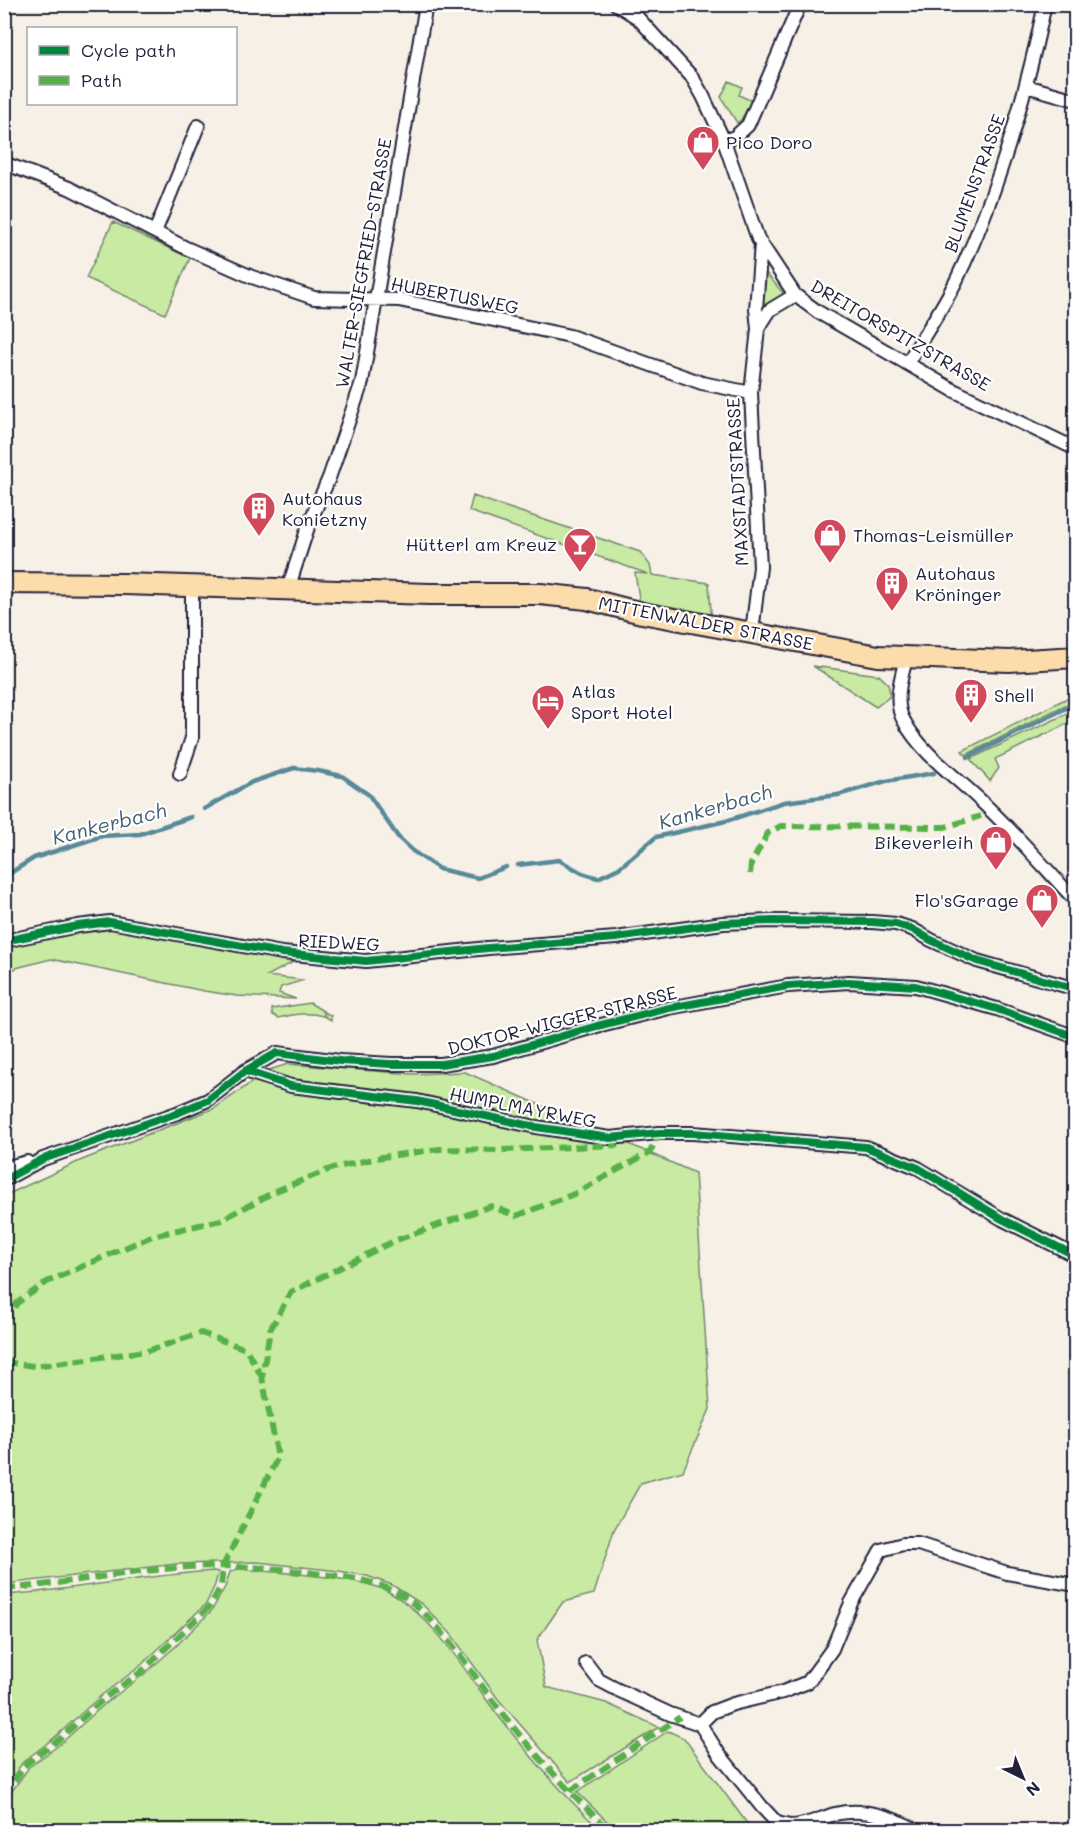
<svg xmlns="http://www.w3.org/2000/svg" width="1080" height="1835" font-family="Mali,sans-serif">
	<rect width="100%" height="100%" fill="#f6f0e7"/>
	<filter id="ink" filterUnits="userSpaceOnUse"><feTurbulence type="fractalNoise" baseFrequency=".0167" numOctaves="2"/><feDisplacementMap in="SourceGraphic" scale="12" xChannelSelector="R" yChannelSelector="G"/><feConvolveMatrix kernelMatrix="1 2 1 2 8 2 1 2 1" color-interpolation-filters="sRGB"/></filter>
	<g filter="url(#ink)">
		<path fill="#c8eaa2" stroke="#75866e" stroke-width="1.5" d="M729,81L742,87L739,95L752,101L741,120L737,123L721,97Z
			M113,222L190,258L165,314L86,278Z
			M764,271L785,295L764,309L761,274Z
			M473,496L640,552L650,565L652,575L709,583L712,625L641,610L635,573L648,574L469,511Z
			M813,666L879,675L888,684L890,693L889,697L876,707Z
			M1075,694V700L966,755L962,751Z
			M1075,710V720L995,759L999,768L990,781L970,759Z
			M114,928L170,939L301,958L267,976L304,980L281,987L279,993L296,999L237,996L204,991L51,959L16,968L5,974V947L82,930Z
			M310,1003L331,1016V1020L324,1016V1013L323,1016C307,1012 295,1014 278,1018L272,1014V1009Z
			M288,1064L412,1074L465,1072L695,1173L710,1409L683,1471L641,1483L614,1530L594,1594L563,1602L537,1640L546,1687L606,1703L659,1727L570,1782L498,1699L451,1634L422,1604L392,1585L367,1576L339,1571L257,1562L176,1564L5,1584L4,1196L82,1160L215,1108L269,1070Z
			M237,1569C273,1572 360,1576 389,1592C438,1620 467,1675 500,1718C531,1758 564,1795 600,1830H5V1801L29,1767L59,1745L107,1702L143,1675L176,1646L212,1610L225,1587L230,1572Z
			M214,1571L218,1572L215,1585L206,1604L138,1668L103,1694L54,1738L23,1762L5,1788V1595C75,1590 144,1575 214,1571Z
			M668,1731L684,1738L752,1830H616L577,1792Z"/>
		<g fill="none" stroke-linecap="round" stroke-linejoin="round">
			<path stroke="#598998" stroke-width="4.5" d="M968,757L1076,703
				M204,809L252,782L294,768L318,771L342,776L369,795L398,837L414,852L439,869L478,878L506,867
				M518,865L559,860L582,873L598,878L619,868L656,837L726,821L784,802L838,795L886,781L934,773
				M4,877L34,858L102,836L140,834L191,817"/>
			<defs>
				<path id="minor" d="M616,4L638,18L692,77L703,96L724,141L758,239L795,295L818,312L953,390L1076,449
					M1026,86L1076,100
					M724,141L735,137L748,125L800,4
					M4,163L69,188L186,248L252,277L314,298L399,300L570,336L702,383L751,393
					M155,232L198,126
					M758,329L770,310L795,295
					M908,362C924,335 943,308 957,279C998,193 1025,98 1045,4
					M288,589L309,524L329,478L362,382L426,4
					M752,632L760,567L751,393L758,329L756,309L761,244
					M906,659C901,678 893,703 904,721C921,753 955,776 981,801C1014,832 1044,867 1076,901
					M180,774L192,738V587
					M4,941L78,926L110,922L282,953L366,961L488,948L616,938L723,923L772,921L872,922L896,924L912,929L931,940L977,961L1076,989
					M245,1071L291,1086L417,1101L536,1127L610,1138L659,1133H693L866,1147L918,1168L1002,1219L1076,1256
					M4,1168L27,1162
					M4,1180L43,1159L177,1113L208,1100L245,1071L277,1053L340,1061L391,1064H441L493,1056L597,1026L669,1008L788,986L849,982L916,986L997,1009L1076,1037
					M586,1663L599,1680L618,1690L670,1714L700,1724L719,1754L762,1807L777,1823L790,1826
					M700,1724L712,1712L733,1704L783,1692L808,1682L832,1649L851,1603L881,1550L903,1544H918L1007,1573L1076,1585
					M790,1830V1826C807,1826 820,1818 835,1814C864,1807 892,1817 916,1830"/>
				<path id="primary" d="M4,583L124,584L429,594H540L587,599L642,613L878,656L1009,661L1076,657"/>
			</defs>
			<use href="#minor" stroke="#22223b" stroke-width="16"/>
			<use href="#primary" stroke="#22223b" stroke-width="24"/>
			<use href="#minor" stroke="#fff" stroke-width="12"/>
			<use href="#primary" stroke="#fddcac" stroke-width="20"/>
			<path stroke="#55b146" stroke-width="6" stroke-dasharray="12 6" stroke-linecap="butt" d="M750,874L751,864L768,833L781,826L945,827L981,816
				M4,1322L17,1303L47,1282L152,1236L221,1220L278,1190L333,1168L382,1157L440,1149L502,1150L618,1145
				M4,1362L34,1366L147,1351L201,1333L246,1349L262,1377
				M4,1589C62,1584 118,1573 176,1568C225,1564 272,1567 321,1574C357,1578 393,1583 421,1610C453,1640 475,1678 502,1713C535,1755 571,1794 609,1830
				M570,1791L680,1717
				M4,1796L26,1764L57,1741L106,1697L141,1672L210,1606L221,1586L223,1566L278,1457L262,1377L270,1330L291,1292L394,1241L491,1206L516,1216L574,1194L650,1152L660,1133"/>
			<defs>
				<path id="cycleway" d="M4,941L78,926L110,922L282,953L366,961L488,948L616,938L723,923L772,921L872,922L896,924L912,929L931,940L977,961L1076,989
					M245,1071L291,1086L417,1101L536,1127L610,1138L659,1133H693L866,1147L918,1168L1002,1219L1076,1256
					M4,1180L43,1159L177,1113L208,1100L245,1071L277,1053L340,1061L391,1064H441L493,1056L597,1026L669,1008L788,986L849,982L916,986L997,1009L1076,1037"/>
			</defs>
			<use href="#cycleway" stroke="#fff" stroke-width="11"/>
			<use href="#cycleway" stroke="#00873e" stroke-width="8"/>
		</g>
	</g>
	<defs>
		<symbol id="shop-pin" viewBox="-11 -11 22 30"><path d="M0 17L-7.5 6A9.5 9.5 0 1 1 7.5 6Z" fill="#d1495b" stroke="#fff"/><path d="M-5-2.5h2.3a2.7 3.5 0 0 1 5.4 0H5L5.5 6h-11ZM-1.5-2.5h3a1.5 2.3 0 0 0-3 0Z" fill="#fff"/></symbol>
		<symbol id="building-pin" viewBox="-11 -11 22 30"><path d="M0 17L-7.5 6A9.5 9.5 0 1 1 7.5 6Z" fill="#d1495b" stroke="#fff"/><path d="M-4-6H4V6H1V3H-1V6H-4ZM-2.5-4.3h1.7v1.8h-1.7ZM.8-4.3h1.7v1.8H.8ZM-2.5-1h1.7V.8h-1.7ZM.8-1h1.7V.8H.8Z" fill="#fff"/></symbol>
		<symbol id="bar-pin" viewBox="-11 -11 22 30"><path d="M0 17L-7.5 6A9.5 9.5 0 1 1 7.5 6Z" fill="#d1495b" stroke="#fff"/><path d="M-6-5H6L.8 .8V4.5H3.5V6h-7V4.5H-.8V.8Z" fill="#fff"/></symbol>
		<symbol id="hotel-pin" viewBox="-11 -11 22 30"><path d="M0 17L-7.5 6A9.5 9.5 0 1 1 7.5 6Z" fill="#d1495b" stroke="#fff"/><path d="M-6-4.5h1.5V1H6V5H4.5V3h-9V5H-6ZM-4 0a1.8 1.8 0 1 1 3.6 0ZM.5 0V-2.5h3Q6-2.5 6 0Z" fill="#fff"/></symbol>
	</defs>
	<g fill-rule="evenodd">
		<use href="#shop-pin" x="684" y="123" width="38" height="52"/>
		<use href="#building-pin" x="240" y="489" width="38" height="52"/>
		<use href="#shop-pin" x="811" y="516" width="38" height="52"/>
		<use href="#bar-pin" x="561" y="525" width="38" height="52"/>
		<use href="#building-pin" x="873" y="564" width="38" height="52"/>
		<use href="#building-pin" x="952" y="676" width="38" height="52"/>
		<use href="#hotel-pin" x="529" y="682" width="38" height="52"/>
		<use href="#shop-pin" x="977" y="823" width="38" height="52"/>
		<use href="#shop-pin" x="1023" y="881" width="38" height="52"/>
	</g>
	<g text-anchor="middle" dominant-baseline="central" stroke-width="4.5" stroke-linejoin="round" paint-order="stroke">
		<g font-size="18" fill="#22223b" stroke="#fff" text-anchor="start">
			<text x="726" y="142">Pico Doro</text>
			<text x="282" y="498">Autohaus<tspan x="282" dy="21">Konietzny</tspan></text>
			<text x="853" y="535">Thomas-Leismüller</text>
			<text x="557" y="544" text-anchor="end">Hütterl am Kreuz</text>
			<text x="915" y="573">Autohaus<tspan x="915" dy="21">Kröninger</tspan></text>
			<text x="571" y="691">Atlas<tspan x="571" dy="21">Sport Hotel</tspan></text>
			<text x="994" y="695">Shell</text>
			<text x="973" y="842" text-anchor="end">Bikeverleih</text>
			<text x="1019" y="900" text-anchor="end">Flo'sGarage</text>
		</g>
		<g font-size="18" fill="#22223b" stroke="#fff">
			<text transform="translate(974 183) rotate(-70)">BLUMENSTRASSE</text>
			<text transform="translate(363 263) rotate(-80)">WALTER-SIEGFRIED-STRASSE</text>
			<text transform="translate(455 295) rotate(11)">HUBERTUSWEG</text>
			<text transform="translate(901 335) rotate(30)">DREITORSPITZSTRASSE</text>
			<text transform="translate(737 482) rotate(-93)">MAXSTADTSTRASSE</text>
			<text transform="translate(706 623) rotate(11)">MITTENWALDER STRASSE</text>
			<text transform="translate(339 942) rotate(3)">RIEDWEG</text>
			<text transform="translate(562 1020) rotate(-14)">DOKTOR-WIGGER-STRASSE</text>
			<text transform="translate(523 1107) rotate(11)">HUMPLMAYRWEG</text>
		</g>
		<g font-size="20" font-style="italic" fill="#425e71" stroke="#fff">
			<text transform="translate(715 806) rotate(-16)">Kankerbach</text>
			<text transform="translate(109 823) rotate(-14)">Kankerbach</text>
		</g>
	</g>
	<rect width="1080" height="1835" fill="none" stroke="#fff" stroke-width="24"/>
	<rect x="12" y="12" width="1056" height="1811" fill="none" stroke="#22223b" stroke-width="2" filter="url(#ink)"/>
	<rect x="27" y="27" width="210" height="78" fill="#ffffff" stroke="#a7a7b1" stroke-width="1.5"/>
	<rect x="39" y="46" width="30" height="9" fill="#00873e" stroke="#a7a7b1" stroke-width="1.5"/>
	<text x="81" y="57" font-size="18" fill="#22223b">Cycle path</text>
	<rect x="39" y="76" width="30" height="9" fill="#55b146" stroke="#a7a7b1" stroke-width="1.5"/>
	<text x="81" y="87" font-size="18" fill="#22223b">Path</text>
	<g transform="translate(1023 1778) rotate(137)" stroke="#ffffff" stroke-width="4.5" paint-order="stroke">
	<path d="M0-4.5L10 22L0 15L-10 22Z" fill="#22223b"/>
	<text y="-9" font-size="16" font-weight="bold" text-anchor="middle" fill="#22223b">N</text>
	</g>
</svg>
